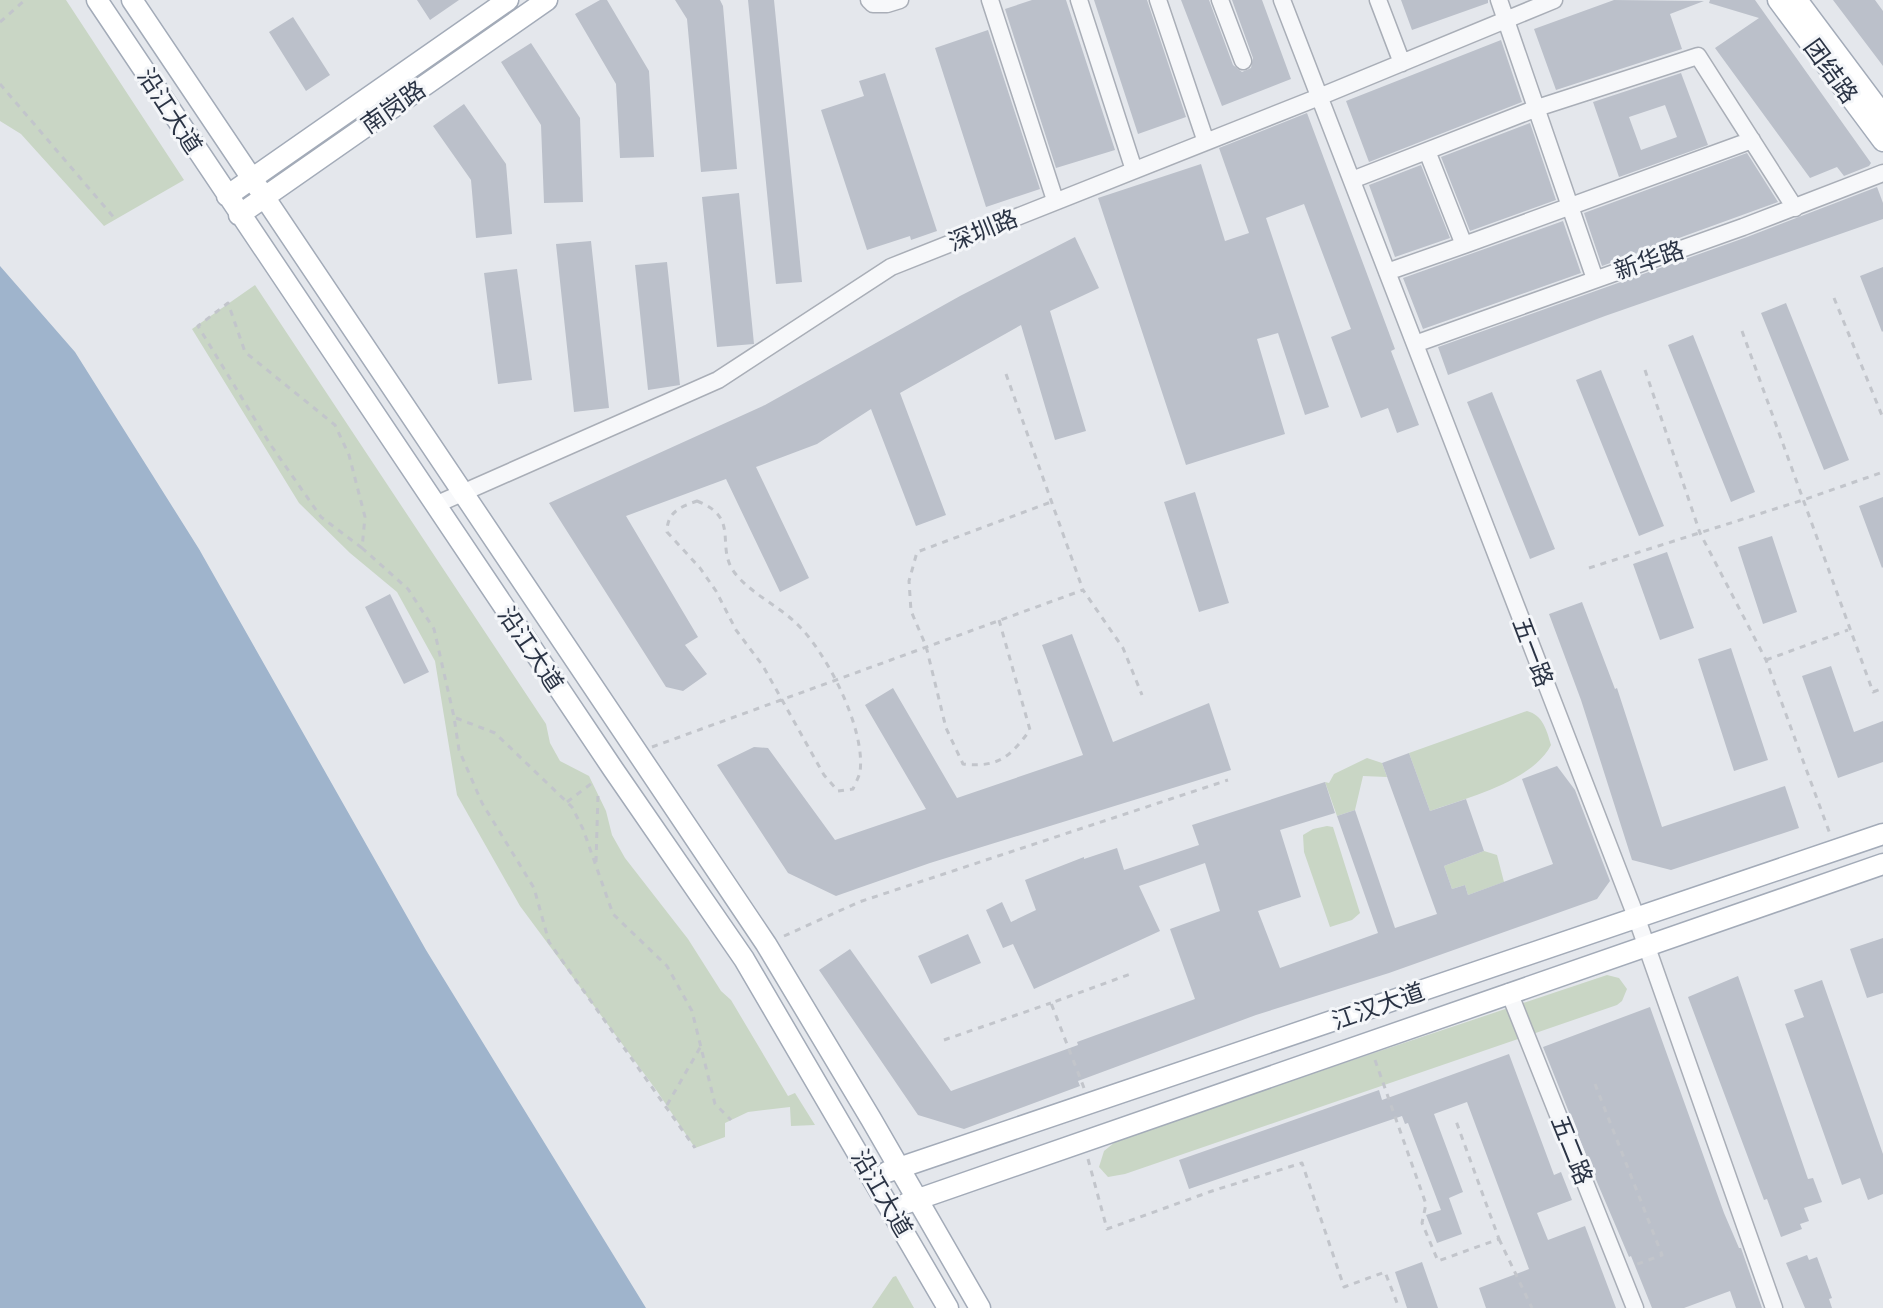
<svg xmlns="http://www.w3.org/2000/svg" width="1883" height="1308" font-family="Arial,'Noto Sans SC',sans-serif">
	<rect width="100%" height="100%" fill="#e4e7ec"/>
	<path fill="#c9d6c5" d="M0,0H66L184,180L104,226L21,134L0,121Z
		M255,285L546,724L550,743L560,761L589,776L606,811L612,835L625,858L688,939L721,991L731,1000L788,1096L795,1093L815,1125L791,1126L790,1107L748,1112L725,1123V1137L695,1148L657,1091L520,906L457,795L435,661L397,592L350,553L299,503L192,329Z
		M1527,711C1543,715 1547,731 1551,745C1533,781 1467,798 1430,811L1409,753Z
		M1367,758L1382,763L1387,777L1363,776L1355,810L1337,816L1325,782L1329,783L1334,774Z
		M1327,826L1333,827L1360,913L1352,920L1330,927L1304,852L1303,835L1313,829Z
		M1484,851L1497,855L1504,882L1468,895L1465,885L1452,889L1444,866Z
		M1607,975L1619,978L1627,989L1622,1001L1617,1005L1125,1174L1108,1177L1099,1167L1104,1151L1120,1138Z
		M896,1276L914,1308H872L893,1277Z"/>
	<path fill="#9fb4cc" d="M0,266L75,352L199,549L426,950L646,1308H0Z"/>
	<path fill="#bbc0ca" fill-rule="evenodd" d="M417,0H459L430,20Z
		M600,0H607L649,71L654,157L620,158L616,84L575,14Z
		M675,0H720L723,6L737,169L701,172L687,19Z
		M748,0H774L802,282L776,284Z
		M1032,0H1066L1115,150L1056,168L1005,9Z
		M1094,0H1147L1186,117L1138,134Z
		M1181,0H1209L1233,65L1242,72L1251,68L1253,58L1232,0H1262L1291,79L1222,106Z
		M1401,0H1488V3L1412,30Z
		M1614,0L1704,1L1670,14L1682,49L1556,90L1534,29Z
		M1710,0H1755L1871,163L1869,166L1844,176L1837,167L1810,178L1715,48L1759,18L1709,3Z
		M1833,0H1875L1883,11V66Z
		M293,17L330,75L306,91L269,32Z
		M988,30L1040,189L986,207L935,48Z
		M1501,40L1522,102L1369,162L1346,101Z
		M531,43L580,118L583,202L544,203L541,125L501,62Z
		M885,73L937,231L911,240L910,236L867,250L821,110L864,96L859,81Z
		M1681,73L1708,145L1619,177L1593,102ZM1665,105L1677,137L1641,150L1629,117Z
		M464,104L506,164L512,234L476,238L471,180L433,126Z
		M1307,113L1395,349L1391,351L1419,425L1397,433L1388,408L1361,418L1331,337L1351,329L1304,204L1266,218L1329,407L1305,415L1278,333L1257,339L1285,434L1186,465L1098,198L1201,164L1225,241L1249,233L1219,148Z
		M1530,123L1556,200L1470,231L1441,157Z
		M1747,153L1778,202L1602,266L1584,213Z
		M1421,165L1450,238L1395,257L1369,185Z
		M1877,187L1883,203V219L1605,316L1448,375L1438,347L1747,237Z
		M739,193L754,344L717,347L702,197Z
		M1563,221L1581,273L1423,329L1403,278Z
		M1075,237L1099,288L1050,311L1086,431L1055,440L1021,325L900,393L946,515L916,526L871,409L817,444L756,467L809,578L780,592L726,479L626,516L698,637L685,645L707,674L683,691L666,687L549,503L765,405L960,296Z
		M591,241L609,408L574,412L556,244Z
		M667,262L680,385L648,390L635,265Z
		M1883,267V331L1882,332L1860,276Z
		M517,269L532,380L498,384L484,273Z
		M1786,303L1849,460L1824,470L1761,313Z
		M1693,335L1755,492L1731,502L1668,345Z
		M1601,370L1664,526L1639,536L1576,380Z
		M1492,392L1555,549L1530,559L1467,402Z
		M1195,492L1229,603L1199,612L1164,502Z
		M1883,497V567L1882,568L1859,506Z
		M1772,536L1797,612L1763,624L1738,547Z
		M1667,552L1694,628L1660,640L1633,564Z
		M390,594L429,672L404,684L365,607Z
		M1582,602L1615,689L1617,688L1662,827L1785,786L1799,828L1671,870L1632,860L1581,700L1549,614Z
		M1072,634L1113,742L1209,703L1231,770L930,863L836,896L788,873L717,765L754,747L768,748L835,840L926,809L865,705L893,688L957,798L1083,755L1042,645Z
		M1731,648L1768,760L1734,771L1698,659Z
		M1831,666L1854,732L1883,721V762L1838,778L1802,676Z
		M1409,753L1430,811L1466,799L1484,851L1444,866L1452,889L1465,885L1468,895L1553,864L1522,779L1557,766L1575,790L1610,881L1597,899L1389,973L1256,1015L1078,1081L1080,1086L964,1129L918,1115L819,970L850,949L951,1091L1078,1045L1077,1042L1195,999L1170,929L1220,911L1205,863L1139,886L1160,931L1034,989L1013,944L1003,948L986,910L1002,902L1011,922L1036,910L1025,880L1084,857V859L1117,848L1124,870L1199,845L1192,825L1325,782L1335,813L1280,830L1301,897L1258,911L1280,968L1378,933L1337,816L1355,810L1395,928L1437,914L1382,763Z
		M968,934L981,963L931,984L918,956Z
		M1883,938V993L1867,998L1850,949Z
		M1738,976L1808,1179L1813,1178L1822,1202L1804,1208L1809,1221L1800,1224L1802,1229L1781,1237L1767,1199L1764,1200L1688,997Z
		M1822,980L1883,1154V1194L1868,1200L1860,1178L1842,1185L1785,1024L1804,1017L1794,990Z
		M1650,1007L1724,1213L1739,1248H1741L1762,1308H1736L1730,1291L1684,1308H1652L1631,1256L1629,1257L1594,1175L1543,1047Z
		M1509,1054L1554,1175L1561,1172L1572,1200L1537,1213L1548,1240L1585,1226L1616,1308H1486L1479,1288L1529,1269L1467,1102L1434,1114L1463,1192L1449,1198L1462,1234L1437,1243L1426,1215L1441,1210L1408,1123L1405,1124L1402,1116L1189,1189L1179,1160L1379,1090L1382,1100Z
		M1807,1255L1809,1260L1817,1257L1832,1298L1829,1299L1832,1308H1805L1786,1263Z
		M1422,1262L1438,1308H1407L1395,1272Z"/>
	<g fill="none" stroke-linecap="round" stroke-linejoin="round">
		<defs>
			<path id="minor" d="M869,0L873,4H887L900,0
				M990,0L1055,200
				M1079,0L1134,170
				M1158,0L1206,142
				M1220,0L1243,61
				M1282,0L1637,919L1774,1308
				M1378,0L1402,63
				M1499,0L1595,279
				M1427,151L1464,245L1752,140
				M1352,180L1537,108L1698,56L1795,208
				M1387,272L1464,245
				M1415,344L1743,227L1883,173
				M435,505L718,380L891,267L1319,97L1554,0
				M1509,992L1635,1308"/>
			<path id="major" d="M97,0L613,769L744,959L948,1308
				M132,0L766,944L871,1119L980,1308
				M1778,0L1883,141
				M1797,0L1883,115
				M227,196L508,0
				M239,215L547,0
				M887,1172L1883,834
				M907,1203L1883,864"/>
		</defs>
		<use href="#minor" stroke="#a9aeb7" stroke-width="19"/>
		<use href="#major" stroke="#a3abb8" stroke-width="23"/>
		<path stroke="#c2c5cb" stroke-width="3" stroke-dasharray="6 6" stroke-linecap="butt" d="M0,22L25,0
			M0,84L116,220
			M1834,298L1883,418
			M1742,331L1873,692L1883,688
			M1645,370L1700,533L1766,660L1830,834
			M1006,374L1083,590
			M697,501C741,518 715,545 734,572C750,593 777,605 796,623C826,651 866,729 860,772C859,777 855,784 853,789L838,791L824,775L763,666L736,630L716,591L700,568L667,532C667,512 680,507 697,501Z
			M362,548L321,517L270,444L198,326L228,303L245,352L335,425L349,455L365,517L362,548L408,589L434,629L454,717L459,750L482,803L534,888L549,942L695,1148
			M1589,568L1803,500L1883,472
			M999,620L1030,730C1010,757 998,768 963,764L946,728L926,646L911,611L909,581L917,552L1051,502
			M1766,660L1848,630
			M456,718L495,733L572,807L583,829L613,914L667,966L692,1011L715,1104L731,1120
			M652,747L1083,590L1123,648L1142,695
			M567,802L592,783
			M596,862L598,794
			M784,936L859,902L1228,780
			M944,1040L1051,1003
			M1375,1060L1426,1204L1422,1223L1438,1261L1499,1239L1456,1121
			M1595,1084L1662,1255L1635,1265
			M1084,1088L1051,1003L1133,973
			M667,1105L701,1046
			M1088,1159L1107,1229L1212,1191L1302,1163L1344,1287L1385,1272L1399,1308
			M1499,1239L1532,1308"/>
		<use href="#minor" stroke="#f7f8fa" stroke-width="16"/>
		<use href="#major" stroke="#fff" stroke-width="20"/>
	</g>
	<g text-anchor="middle" dominant-baseline="central" stroke-width="6" stroke-linejoin="round" paint-order="stroke">
		<g font-size="24" fill="#2b3445" stroke="#f4f6f9">
			<text transform="translate(1831 71) rotate(54)">团结路</text>
			<text transform="translate(393 107) rotate(-35)">南岗路</text>
			<text transform="translate(170 111) rotate(57)">沿江大道</text>
			<text transform="translate(983 230) rotate(-22)">深圳路</text>
			<text transform="translate(1649 260) rotate(-19)">新华路</text>
			<text transform="translate(531 649) rotate(56)">沿江大道</text>
			<text transform="translate(1533 652) rotate(69)">五一路</text>
			<text transform="translate(1378 1006) rotate(-19)">江汉大道</text>
			<text transform="translate(1572 1150) rotate(68)">五二路</text>
			<text transform="translate(882 1193) rotate(60)">沿江大道</text>
		</g>
	</g>
</svg>
